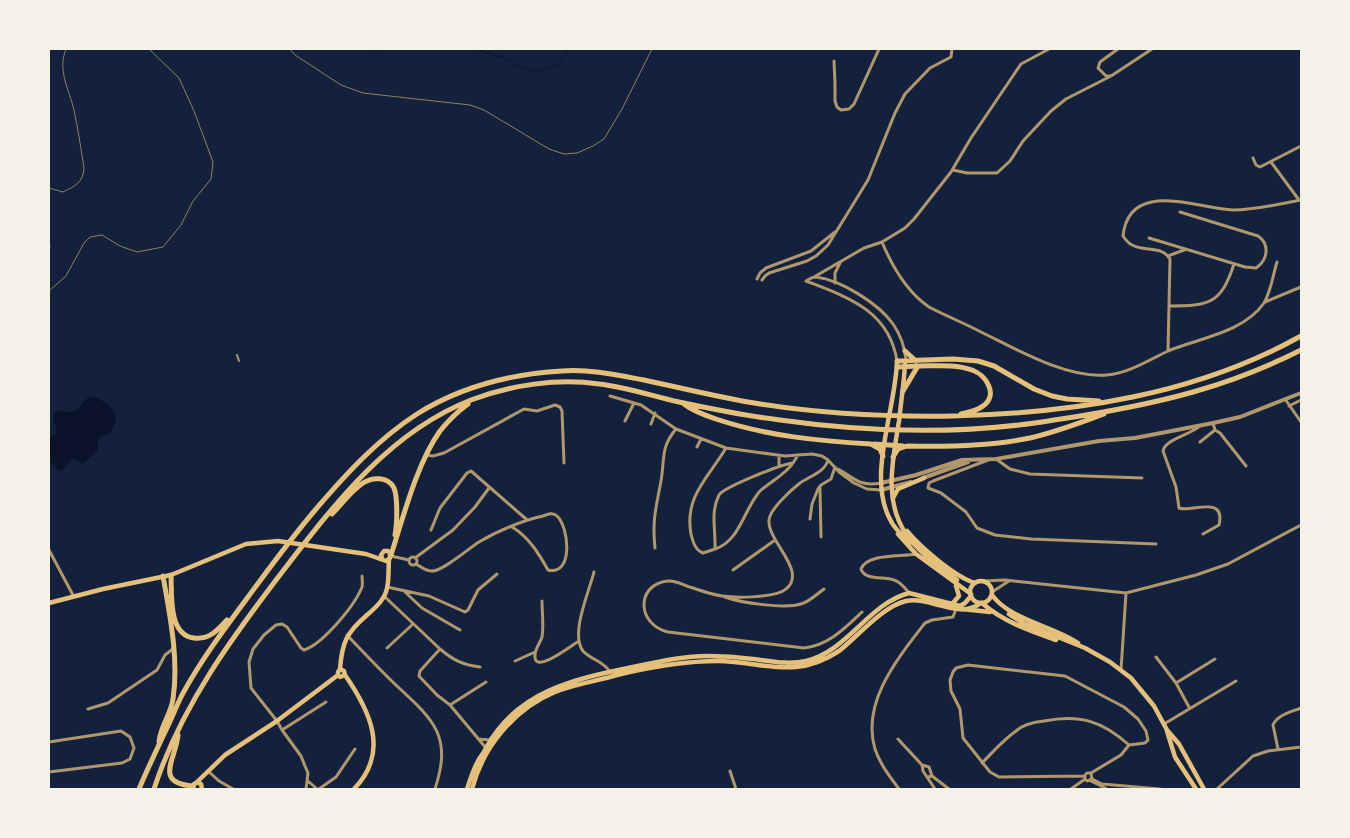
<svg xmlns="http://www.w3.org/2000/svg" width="1350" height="838" font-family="Signika,sans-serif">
	<rect width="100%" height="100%" fill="#14213d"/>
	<path fill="#0b132b" d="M90,396C106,400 126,414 110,432C108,435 103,435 100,438C97,442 98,446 98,450L83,464L73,459L62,471L58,470L49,460V438L56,433L57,429L53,420L55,412C61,410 66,412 72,412C77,411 84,400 90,396Z"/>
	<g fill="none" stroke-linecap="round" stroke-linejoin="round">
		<path stroke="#0b132b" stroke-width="1" d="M367,49L373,50L389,49
			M477,49C487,54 499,55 510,60C513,62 516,65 520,67C538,76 561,69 567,49"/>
		<path stroke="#b1986c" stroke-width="2" d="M237,355L239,361"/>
		<path stroke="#b1986c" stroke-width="3" d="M834,61L835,83V101L837,107L841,110L849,109L854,104L879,49
			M1110,76H1106L1098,68L1100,62L1118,49
			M1253,158L1256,165L1260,167L1301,146
			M1271,162L1299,200
			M953,170L967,173H997L1010,161L1023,141L1051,111L1066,99L1111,76L1152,49
			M1149,238L1245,267L1256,268C1268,260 1270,244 1258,236L1180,212
			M882,242C892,266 907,292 929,307C946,316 964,323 981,332C1016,349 1067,379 1107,375C1129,373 1149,360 1168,351L1170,259C1162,245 1144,252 1132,245C1128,243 1125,239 1123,236C1129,179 1195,208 1233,210C1256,210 1279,204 1301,200
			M1168,256L1184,250
			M814,277L864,248L882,242L905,228L914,219L951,172L971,138L1021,64L1049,49
			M757,279L760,273L766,268L811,251L835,232
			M762,280L765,276L769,273L807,261L816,256L828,245L868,180L895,113L905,94L930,68L951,57L952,49
			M835,283V273L840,263
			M1265,302L1301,287
			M1169,306C1209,306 1221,304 1234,264
			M1168,351C1199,338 1243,333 1264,303C1271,291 1273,275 1277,262
			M897,361C889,310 847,297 806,281C809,279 813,277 816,277C841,280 879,304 893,324C900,334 905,348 906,361
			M610,396L641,405L676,429L726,448L785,456L812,454L822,456L828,460L839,472L854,483L867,489L881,490
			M1285,399L1301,422
			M1289,406L1301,400
			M625,421L634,403
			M1213,423L1215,430L1220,433L1246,466
			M651,424L655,413
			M1200,426C1190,435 1165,439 1163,451L1176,487L1179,508C1191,513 1226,494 1219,525L1203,534
			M1200,442L1215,430
			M697,447L701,439
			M726,448C709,477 684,496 691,534C693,542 695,550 703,553L715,549C716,531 710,513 719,495C724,487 782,464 793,463L798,455
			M427,455L433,456L444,453L524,409L537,411L555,405L560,407L562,411L564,463
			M779,455V466
			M996,459L1010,469L1030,474L1142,478
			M828,460C825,472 810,476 800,483C791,490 770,509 769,520C767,541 808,571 786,589C776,598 736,598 722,596C714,595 702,591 693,588C684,586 677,580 668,581C636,584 636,624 668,632L804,648C829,645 845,628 862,612
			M988,460L933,481L929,483L928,488L941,493L966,512L977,528L995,535L1031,539L1156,544
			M838,469C855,478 859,487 881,483
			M820,488L821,537
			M810,519L812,504L818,489L821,485L831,479L835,467
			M431,530L440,508L467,473L471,471L526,519
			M655,548C652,520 656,508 661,481C665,459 660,448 676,429
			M715,549C740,541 744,509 760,491C771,481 785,475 793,463
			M49,550L74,597
			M391,556L409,560
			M409 561a4 4 0 1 1 8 0a4 4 0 1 1-8 0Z
			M415,558L453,530L475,507L489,488
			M416,564C421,567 427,572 433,571C444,570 468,549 479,542C496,532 523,520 543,516C548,514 553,512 557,516C569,527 574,576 548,570C539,554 529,537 512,527
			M733,570L775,540
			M594,572C589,592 570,634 583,651C591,660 604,661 610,672
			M984,581L1005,580L1126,593L1196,575L1228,564L1301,525
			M387,587L429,596L465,612L468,610L478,590L497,574
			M405,592L422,608L460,630
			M992,592L1009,581
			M909,593C905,588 901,582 894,580C884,576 865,581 861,569C867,553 901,557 916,554
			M385,597L440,649L420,671L419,676L437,695L450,705L486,748
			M725,597C741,603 785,609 801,604C809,602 817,594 824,589
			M542,601C542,613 544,626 542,637C540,643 535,649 535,655C533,676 572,645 579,641
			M347,635C364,653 381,671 398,687C435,721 452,737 435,789
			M387,648L413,624
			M440,649C453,660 463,665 480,667
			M1156,657L1176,683L1189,707
			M515,661L535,652
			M1121,670L1126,593
			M1176,683L1215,659
			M450,705L486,682
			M88,709L108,703L157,670L165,655L174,648
			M1164,724L1236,681
			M282,730L326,702
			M478,739L490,740
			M898,739L922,765L923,771L935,789
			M49,742L121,731L130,737L134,748L130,759L122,763L49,772
			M1278,749L1273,725C1277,715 1291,712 1301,708
			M982,763C993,752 1003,740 1016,731C1024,724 1034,722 1044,721C1080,714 1102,721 1129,745
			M922,765L929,767L932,776
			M208,771L219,781L233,789
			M730,771L736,789
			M1084,776L999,777L990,772L963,738L960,709L951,691L950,680L953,672L956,668L968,665L1065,676L1124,707L1138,719L1146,731L1148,740L1145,743L1129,745L1121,755L1091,773
			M928,777L932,776L949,789
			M1092,779L1087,781L1085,779V775L1087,773H1091L1092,779L1102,784L1160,789
			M308,781L317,789
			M1091,781L1107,789
			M306,789L308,773L305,766L301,756L282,730L277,721L251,688L249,662L253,649L264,635L276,625L282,624L287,627L301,648L304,650C323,644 355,605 362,587C363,584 362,579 362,576
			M319,789L336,777L355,749
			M899,789C890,777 880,764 875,749C861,702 898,658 925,623L932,620L953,617L956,609
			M1071,789L1085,779
			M1217,789L1253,756L1268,751L1301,747"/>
		<path stroke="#b1986c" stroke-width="4" d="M923,478L968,462
			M881,483L916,475L962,460L996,459L1099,441L1135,438L1213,423L1240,417L1301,393
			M881,490L911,482"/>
		<path stroke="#e5c07b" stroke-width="4.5" d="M49,603L103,589L171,575L246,544L278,541L366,554L386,561L390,558V553L388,551H384L381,555L382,558
			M340,669C342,643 346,633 367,615C373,610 379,605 383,598C390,588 388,571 389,559
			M345,675L340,677L338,675V672L340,669L344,671L345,675C370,711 390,752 354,789
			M196,783L225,755L277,721L338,675
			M193,789L194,784L197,782L201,784L202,789
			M467,789C470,780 473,770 478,761C480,757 484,753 486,748C517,691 574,679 633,667C657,662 682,656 708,656C723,656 738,657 753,659C771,661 788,665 806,661C848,651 868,604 909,593L960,606L965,603L971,596
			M472,789C483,747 514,709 555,692C575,684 597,681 617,675C650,667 684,661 718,661C765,662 795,680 839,651C857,637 883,606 906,601C931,596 958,620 981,603"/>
		<path stroke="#e5c07b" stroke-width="4.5" d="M897,361C896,410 865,479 892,523C896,530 904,537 910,543
			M905,364C904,383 901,402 899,421C893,459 883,500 906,534C919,553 939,566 957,580
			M893,498L898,489L924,478
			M907,531C920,547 955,577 975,583
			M898,534L916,554L971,594
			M970 592a11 11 0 1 1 22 0a11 11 0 1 1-22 0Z
			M992,595C1010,620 1053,626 1078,643
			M982,603C1002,621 1030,631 1056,640
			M952,604L959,596L956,586
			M962,609L990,612
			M1009,614L1023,623L1085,648L1110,662L1131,678L1154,706L1167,730L1179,744L1204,789
			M1167,731L1175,757L1196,789"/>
		<path stroke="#e5c07b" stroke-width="5" d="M905,351L916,361
			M897,361L953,359L978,361L994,366L1034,389L1052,396L1067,399L1099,401
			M897,367L918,366
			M903,391L918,366C936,366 955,364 972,370C986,375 999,395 983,406C977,411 969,412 961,414
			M684,404C694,412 707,416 719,420C768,436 819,441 871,444L880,449L883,456
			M874,444L903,446
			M893,457L898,449L907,446C947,447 991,446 1030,438C1056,432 1079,423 1104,414
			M332,514C342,504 351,491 363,483C372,477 388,476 394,488C398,498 397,524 395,535
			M391,555C403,518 417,463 440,431C448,421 457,412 468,404
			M171,575C172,595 168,635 194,638C209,640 218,630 227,620
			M178,735C176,759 153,783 193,786
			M159,742C160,727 171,714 173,699C179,659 170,616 163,576
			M139,789C147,770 156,751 165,732C171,720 176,707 182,695C201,660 225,628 248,597C270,567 292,537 316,509C346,474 378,439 417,414C460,387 511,374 562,371C590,369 617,375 644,380C682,388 721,398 760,404C824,414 888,417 953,416C1074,413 1195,395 1301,336
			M154,789C181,706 233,636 286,567C337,501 391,431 471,400C511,385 557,378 599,384C626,387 652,396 679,402C712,409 746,416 780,420C858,431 940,434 1019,425C1039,423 1059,419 1080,416C1160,403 1228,387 1301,350"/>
		<path stroke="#918062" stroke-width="1" d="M290,49L295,55L341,85L363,93L470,105L484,110L549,149L564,154L577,153L593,146L604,139L622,109L652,49
			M49,188L63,192C75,186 83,183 84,168C81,149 78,129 74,110C69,89 57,70 66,49
			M49,245L50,246L49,252
			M49,291L66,276L84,243L90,237L102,235L120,246L137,252L163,247L181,225L193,201L211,179L213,162L194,111L179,78L149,49"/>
	</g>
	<rect width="1350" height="838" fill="none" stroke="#f6f1e7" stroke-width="100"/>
</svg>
